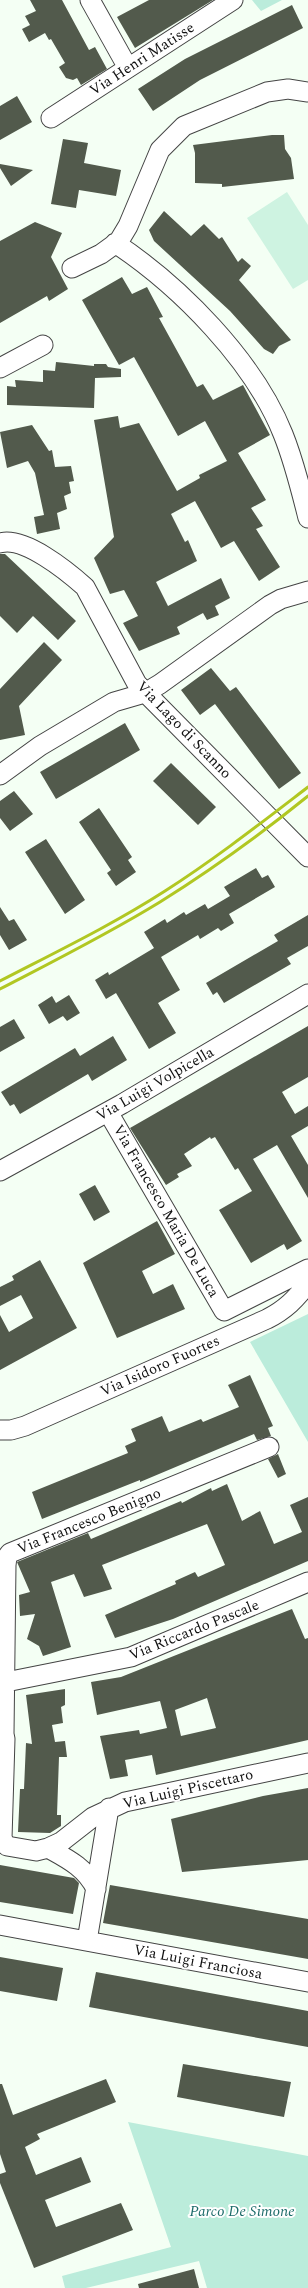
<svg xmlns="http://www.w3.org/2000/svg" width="308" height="2288" font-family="Spectral,serif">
	<rect width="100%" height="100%" fill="#f4fff4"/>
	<path fill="#bbecdb" d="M252,0H282L261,11Z
		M308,1314V1442L250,1342Z
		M128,2122L308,2156V2288H207L199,2261L86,2288H65L62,2276L171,2247Z"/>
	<path fill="#cef3e1" d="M287,192L308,225V280L293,289L247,218Z"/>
	<path fill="#525a4c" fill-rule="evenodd" d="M30,0H62L89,50L95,47L107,69L81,85L77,78L73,80L66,78L59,67L65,63L51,39L49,40L45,33L29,42L22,29L30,25L25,16L36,11Z
		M149,0H213L135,48L117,17Z
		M292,5L303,28L200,80L153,111L138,89L185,59Z
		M17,96L32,122L0,140V106Z
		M272,135H284L285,149L291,158L294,179L222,187V184L195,183V153L193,145Z
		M63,139L88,143L84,163L121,170L116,196L79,190L76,208L51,204Z
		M0,164L33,170L11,186L0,168Z
		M164,211L191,236L204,224L219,239L222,237L238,262L242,258L251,266L239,280L291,340L279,346L273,354L264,349L230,311L154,241L149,230Z
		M35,222L62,233L51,257L68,289L49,301L47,296L0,323V241Z
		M122,277L132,294L147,287L163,317L159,318L197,387L203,384L213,400L243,385L270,435L238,453L266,500L251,508L263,526L256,529L280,567L259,581L234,541L221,548L195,501L171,514L185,542L188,540L197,561L156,582L168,606L221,578L230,598L215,606L219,615L207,620L203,613L177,627L180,634L139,651L123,623L138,616L124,590L110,594L94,558L114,537L94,420L118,416L120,428L139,423L177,491L200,478L199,475L227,461L205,421L178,436L134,357L119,365L82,300Z
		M56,362L94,366V364H106L108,367L121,369V377L95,378L94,408L7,405V386L16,387L15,380L43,382V370L55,371Z
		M32,425L49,451L52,450L55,467L71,466L74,481L69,482L71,493L64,496L67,509L57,513L60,529L37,534L34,517L44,515L35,473L28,461L7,468L0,432Z
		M0,554H5L76,621L58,640L33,616L17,633L0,616Z
		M44,642L62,660L19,706L25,735L0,740V689Z
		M211,668L230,691L236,687L301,773L279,789L215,704L200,715L181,690Z
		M125,723L140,750L56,799L40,772Z
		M171,763L216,807L198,825L153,781Z
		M14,791L33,814L10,831L0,818V801Z
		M99,808L132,857L128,860L136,872L116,886L107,873L111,870L79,822Z
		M46,839L85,900L65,914L25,852Z
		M256,868L262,878L268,875L275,887L229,914L234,923L221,931L218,928L200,939L198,935L161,957L180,990L158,1003L176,1033L149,1049L116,993L106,999L95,980L108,972L109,975L154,948L144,932L165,919L167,923L184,912L186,915L205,904L208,909L230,896L224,887Z
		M0,907L9,921L14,919L27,940L9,950L0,935Z
		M308,915V946L287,958L291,964L224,1003L217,992L213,995L206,983L278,941L274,935Z
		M69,995L80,1013L67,1021L63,1016L49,1024L38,1005L52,996L56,1003Z
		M14,1019L25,1038L0,1052V1027Z
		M308,1026V1077L282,1092L295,1114L308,1106V1126L291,1136L308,1165V1198L277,1145L253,1159L302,1241L287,1250L284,1244L251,1263L219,1210L252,1191L238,1168L235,1170L215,1137L211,1139L210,1137L184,1154L192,1166L177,1174L179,1177L166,1185L130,1128Z
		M113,1036L127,1060L92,1081L88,1074L20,1114L14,1104L10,1106L1,1092L75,1048L80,1056Z
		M95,1185L110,1212L94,1221L79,1194Z
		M157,1221L175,1254L142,1271L153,1294L173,1284L185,1309L117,1338L83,1263Z
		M40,1260L77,1328L0,1370V1315L9,1332L33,1318L21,1295L0,1306V1287L14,1280L12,1276Z
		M250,1375L273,1426L268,1428L271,1436L257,1440L254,1434L140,1482V1480L42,1519L32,1492L128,1453L125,1446L136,1441L131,1429L162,1416L169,1432L201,1419L203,1422L239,1407L228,1385Z
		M278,1454L286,1474L278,1478L268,1459Z
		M227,1484L242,1521L260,1511L274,1544L302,1532L290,1505L308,1497V1561L173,1619L115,1638L105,1615L176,1584L175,1581L195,1572L198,1577L225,1565L207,1524L102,1565L112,1589L84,1597L74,1574L51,1582L71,1647L43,1656L39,1646L27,1639L35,1614L20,1616L19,1595L30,1592L17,1562L88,1533L91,1539L181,1501L182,1503L211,1488L212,1491Z
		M292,1609L305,1639L308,1638V1740L156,1775L152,1755L125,1760L128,1776L110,1779L100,1736L139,1730L140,1734L167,1728L160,1701L97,1715L91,1682L121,1677ZM207,1698L216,1728L181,1736L175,1710Z
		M65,1689V1705L61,1707L63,1723L52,1725L55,1742L65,1741L67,1757H59L57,1815H61V1826L50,1833L18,1832L20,1789H24L26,1743L32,1744L26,1695Z
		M308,1788V1860L182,1872L171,1819L263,1796Z
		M0,1865L74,1878L79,1883L73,1914L0,1902Z
		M110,1885L308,1919V1959L103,1923Z
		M0,1957L63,1968L57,2001L0,1991Z
		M96,1972L308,2011V2047L89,2007Z
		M183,2064L291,2082L284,2117L177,2097Z
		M106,2079L116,2102L37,2134L40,2139L25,2147L36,2175L81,2157L91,2182L45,2200L56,2227L121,2203L133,2230L34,2268L0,2183V2174L6,2172L0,2154V2084H2L13,2115Z
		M194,2269L199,2288H139L138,2284Z"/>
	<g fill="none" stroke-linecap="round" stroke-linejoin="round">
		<defs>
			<path id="minor" d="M90,0L128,68
				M51,118L233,0
				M115,243C180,286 254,361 283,434C294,461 301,490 308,518
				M72,268L101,254L119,241L128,226L160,150L184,126L267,92L288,89L308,92
				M0,368L43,345
				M0,543C24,536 67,571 85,587L137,684L308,857
				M0,775L40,746L114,702L145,693L160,684L270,605L281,599L308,591
				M108,1112L224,1311L308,1269
				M0,1171L122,1104L308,994
				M0,1430H11L25,1426L267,1319C285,1310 296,1299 308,1283
				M6,1682L131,1657L308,1582
				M0,1733L4,1734L5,1739L2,1839L7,1846L36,1851L48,1848L61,1842L93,1817L125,1802L308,1763
				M4,1734L6,1565L7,1557L10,1553L269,1447
				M48,1848C68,1859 86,1868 96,1889
				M0,1925L308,1982
				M87,1941L109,1808"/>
		</defs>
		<use href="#minor" stroke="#444" stroke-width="21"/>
		<use href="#minor" stroke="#fff" stroke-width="19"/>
		<path stroke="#b1c722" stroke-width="3" d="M0,981C56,952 112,925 165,891C215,859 261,823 308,787
			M0,989C54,961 108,934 160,902C211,870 261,834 308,796"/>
	</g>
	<g text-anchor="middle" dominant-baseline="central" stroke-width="4" stroke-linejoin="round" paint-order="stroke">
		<g font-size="15" fill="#111" stroke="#fff">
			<text transform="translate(142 59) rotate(-33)">Via Henri Matisse</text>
			<text transform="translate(184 730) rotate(46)">Via Lago di Scanno</text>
			<text transform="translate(155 1084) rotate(-30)">Via Luigi Volpicella</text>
			<text transform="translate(166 1211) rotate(60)">Via Francesco Maria De Luca</text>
			<text transform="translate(160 1366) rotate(-24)">Via Isidoro Fuortes</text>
			<text transform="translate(89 1521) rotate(-22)">Via Francesco Benigno</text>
			<text transform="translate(194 1630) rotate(-22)">Via Riccardo Pascale</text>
			<text transform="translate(188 1789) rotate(-13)">Via Luigi Piscettaro</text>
			<text transform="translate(198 1962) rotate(11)">Via Luigi Franciosa</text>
		</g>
		<g font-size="15" font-style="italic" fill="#1d6c6a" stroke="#fff">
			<text x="242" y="2211">Parco De Simone</text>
		</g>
	</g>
</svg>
